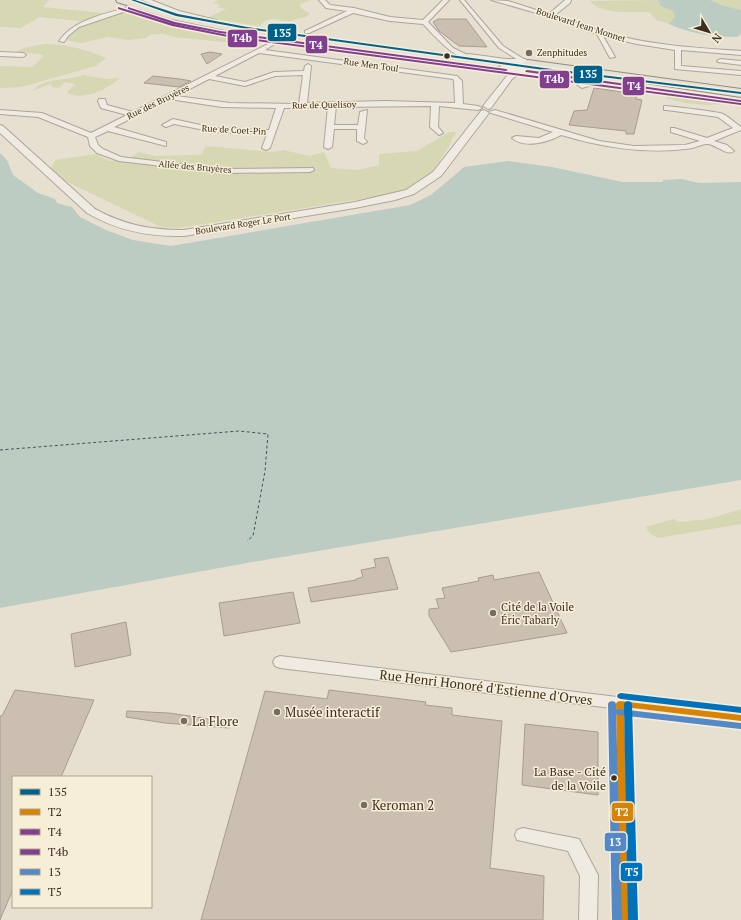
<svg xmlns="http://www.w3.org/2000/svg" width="741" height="920" font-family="'PT Serif',serif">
	<rect width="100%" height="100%" fill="#e7e0d1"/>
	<path fill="#d6d7b3" d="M0,0H49L43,7L113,14L135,8L199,26L273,37L276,39L270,42L243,38L233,43L174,37L163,34H152L146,38L128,40L108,37L82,43L60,39L81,21L39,17L21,28L0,27Z
		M218,0H311L300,4L301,8L310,14L304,18C298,17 295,21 289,21C274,21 272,14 259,26L207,18L226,9L217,7L220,5L213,3Z
		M658,0L661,6L673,11L675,17L669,24L656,20L649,12C632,12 601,15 590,1Z
		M710,0H741V10L721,5Z
		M44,44C66,44 85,49 106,58L96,66L21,87L0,88V66L32,67L44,56L40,54L16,52L24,48Z
		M83,75L106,79L120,78C108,89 86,100 69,94L67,92L75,84L65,82L59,88L52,87L51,84L32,91C45,76 66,82 83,75Z
		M667,90L741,99V103L705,105L685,103L666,98Z
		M449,132H456C446,152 435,174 414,186C406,190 395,192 387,195L178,228L161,227L63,180L51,168L55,160L95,154L110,161L128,159L139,152L155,156L201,155L206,146L273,152L283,150L310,156L324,152L331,168L358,170L379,165V154L417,151Z
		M741,509V524L658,538L650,534L646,527L674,519L678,522L709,519Z"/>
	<path fill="#bcccc2" d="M658,0H710L721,5L741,10V34L737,37C713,37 691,34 669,24L675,17L673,11L661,6Z
		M0,153L7,160L13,175L38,193L55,199L57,203L72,207L80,217L106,230L133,240L171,246L410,205L431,195L464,167L508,161L552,167L623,182H662L663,180L682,179L699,183L741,182V480L252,562L0,608Z"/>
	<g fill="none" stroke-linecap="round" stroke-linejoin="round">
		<path stroke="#2f5d5a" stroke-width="1" stroke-dasharray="3 2.5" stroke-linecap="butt" d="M0,450L239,431L268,434L265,471L253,536L247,541"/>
	</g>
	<path fill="#cbbfb2" stroke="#a89c90" d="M438,19H466L487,47L459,46L439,31L433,22Z
		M210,52L222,54L207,64L201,54Z
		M153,76L180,79L191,81L179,87L144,83Z
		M594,88L637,94L636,99L642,100L634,134H626V131L569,125L574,111L587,110Z
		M388,557L398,589L311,602L308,588L356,580V579L363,577L361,570L376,567L374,559Z
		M539,572L567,633L451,652L429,616V609L439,608L436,599L445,598L442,588L479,581L478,578L493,575L494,580Z
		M293,592L300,623L224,636L219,603Z
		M126,622L131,655L75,667L71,634Z
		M15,690L94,700L61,777H13V889L0,920V716H2Z
		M329,690L426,702L425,705L452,708V715L502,721L490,868L544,876L543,920H201L265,691L327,699Z
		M127,711L169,713L203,718L230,724L229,728L165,723L126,717Z
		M525,724L598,732V795L522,785Z"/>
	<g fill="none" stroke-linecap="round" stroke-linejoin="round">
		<path stroke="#c5bcae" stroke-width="12" stroke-dasharray="12 5.5" stroke-linecap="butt" d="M496,64L543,70"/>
		<defs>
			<path id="minor" d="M142,0H151L179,11L216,20L213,22L175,13Z
				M319,0H325L330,5L354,8L390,17L423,20L443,0H449L428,22L453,48L472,57C460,66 431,32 423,24L390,21L353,13L309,33H305V31L347,11L326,8Z
				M460,0H464L503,46L527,61V63H523L499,48Z
				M491,0L508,1L549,14L565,0H571L570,3L555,15C576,23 597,31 619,36C659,46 700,48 741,51V55L681,50V66L741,71V75L675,69V50L637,44L603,36L615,57L610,58L597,34L533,12Z
				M136,5L141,6L79,27L68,36L64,42L59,41C75,18 110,13 136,5Z
				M276,33L284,38L265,50L457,76L462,81L463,104L478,106L482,108L478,110L439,106L438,127L443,133L439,135L430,127L431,106L336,107L334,125H358L360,112L367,110L364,138L367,142L363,144L357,141V129H334L332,147L328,149L324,147L328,107L284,108L270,148L266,150L262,148L267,134L214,132L174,124L166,127L162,125L173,119L214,128L269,130L276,108L222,107L169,99L114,127L166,142V146L108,131L95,137L98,145L103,149L121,157L222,169L313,168L314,170L310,172L222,173L119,161L97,153L90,146L88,137L38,117L0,114V110L42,113L91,133L127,115L101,108L98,101L99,99H105L107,105L133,112L274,41L277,38L273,35ZM259,53L453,79L454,81L455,103L385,101L307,103L311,66L308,64L305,66L304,71L274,72L245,82L215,76ZM303,75L299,104L230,103L176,96L209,79L245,86L275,76Z
				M0,52L23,53L26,55L23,57L0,56Z
				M720,59L741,61V65L718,62L717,61Z
				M565,72L583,81L589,86L582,88L563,75L562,74Z
				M664,106C669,106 720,112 723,114C729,117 735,123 741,127V130L714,141L727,145L734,151C727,157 715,143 706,144C699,145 693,149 685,149C642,154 602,147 561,135C548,142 525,149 512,138L516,136L539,138L553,132L488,112L495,110L599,141L634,146L685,145L700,141L671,132V128H674L707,138L733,128L718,117L667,110H664Z
				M280,656L741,712V724L628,710L634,920H616L612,708L280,668L275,666L273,662L275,658Z
				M523,828L579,839L598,875L597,920H579L580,876L568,851L517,840L515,835L517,830Z"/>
			<path id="tertiary" d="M469,54L506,59H525L534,65V68L565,71L569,74L565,77L519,74L512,79L491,108L488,109L483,106L510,72L501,68L500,64L466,59V55ZM511,64H523L526,67L518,68L508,65Z
				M484,110L489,113L441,176L414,194L395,200L355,208L184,236C149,237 118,231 87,213L0,133V125L3,126L95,209C124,225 151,230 184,230L355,202L406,190L433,172L481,111Z"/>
			<path id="primary" d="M116,0H131L177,14L234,26L496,61L502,64L496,67L234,32L171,19L117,2Z
				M528,60L741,89V97L524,65L522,63Z"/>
		</defs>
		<use href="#minor" stroke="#ada599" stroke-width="2"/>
		<use href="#tertiary" stroke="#ada599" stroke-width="2"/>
		<use href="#primary" stroke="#928b80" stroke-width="2"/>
		<use href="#minor" fill="#efebe3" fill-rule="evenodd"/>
		<use href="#tertiary" fill="#efebe3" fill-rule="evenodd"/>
		<use href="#primary" fill="#e6e1d4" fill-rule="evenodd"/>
		<defs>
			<path id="bus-1" d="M131,0H135L178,14L247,27L544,68L741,92V94L544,70L247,29L176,16Z"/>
			<path id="bus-2" d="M620,701L741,715V721L624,707L630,920H620L616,704L617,702Z"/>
			<path id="bus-3" d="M128,7L175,22L220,31L506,69L508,70L506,71L220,33L173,24L128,9Z
				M527,70L740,100H741V102L526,72L525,71Z"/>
			<path id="bus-4" d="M118,7L174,24L233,36L740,103H741V105L233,38L172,26L118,9Z"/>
			<path id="bus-5" d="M612,701L615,702L616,704V710L619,709L741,723V729H740L619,715L616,714L622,920H612L608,704L609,702Z"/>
			<path id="bus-6" d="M621,693L741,707V713L621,699L618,698L617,696L618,694Z
				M628,701L631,702L632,704L638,920H628L624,704L625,702Z"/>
		</defs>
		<use href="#bus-1" stroke="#f7eed8" stroke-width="3"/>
		<use href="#bus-2" stroke="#f7eed8" stroke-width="3"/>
		<use href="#bus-3" stroke="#f7eed8" stroke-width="3"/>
		<use href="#bus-4" stroke="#f7eed8" stroke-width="3"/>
		<use href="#bus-5" stroke="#f7eed8" stroke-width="3"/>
		<use href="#bus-6" stroke="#f7eed8" stroke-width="3"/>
		<use href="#bus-1" fill="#00628b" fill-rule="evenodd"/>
		<use href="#bus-2" fill="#d88305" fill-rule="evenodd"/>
		<use href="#bus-3" fill="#823f91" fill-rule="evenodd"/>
		<use href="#bus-4" fill="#823f91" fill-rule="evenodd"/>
		<use href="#bus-5" fill="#5488c7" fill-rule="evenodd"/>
		<use href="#bus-6" fill="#0072bc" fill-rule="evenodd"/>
	</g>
	<g fill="#786c5e" stroke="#f7eed8" stroke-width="1.5">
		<circle cx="529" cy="53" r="4"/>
		<circle cx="493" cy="613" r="4"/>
		<circle cx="277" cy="712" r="4"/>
		<circle cx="184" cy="721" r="4"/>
		<circle cx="364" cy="805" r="4"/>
	</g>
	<g fill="#3d2e20" stroke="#f7eed8" stroke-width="1.5">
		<circle cx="447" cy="56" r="3.5"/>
		<circle cx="614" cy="778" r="3.5"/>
	</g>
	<g text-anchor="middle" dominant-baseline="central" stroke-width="3" stroke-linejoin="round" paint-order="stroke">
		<g font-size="9" fill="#3d2e20" stroke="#f7eed8">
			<text transform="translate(581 25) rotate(18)">Boulevard Jean Monnet</text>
			<text transform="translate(371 65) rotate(8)">Rue Men Toul</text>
			<text transform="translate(158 102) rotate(-26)">Rue des Bruyères</text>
			<text transform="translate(324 105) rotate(-1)">Rue de Quelisoy</text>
			<text transform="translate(234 130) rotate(3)">Rue de Coet-Pin</text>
			<text transform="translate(195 167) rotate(5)">Allée des Bruyères</text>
			<text transform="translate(243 224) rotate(-9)">Boulevard Roger Le Port</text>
		</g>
		<g font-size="9" fill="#3d2e20" stroke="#f7eed8" text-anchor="start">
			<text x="537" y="53">Zenphitudes</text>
		</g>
		<g font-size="11" fill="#3d2e20" stroke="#f7eed8" text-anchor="start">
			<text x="501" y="607">Cité de la Voile<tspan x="501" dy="13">Éric Tabarly</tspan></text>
		</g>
		<g font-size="12" fill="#3d2e20" stroke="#f7eed8" text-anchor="end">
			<text x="606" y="771">La Base - Cité<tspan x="606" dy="14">de la Voile</tspan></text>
		</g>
		<g font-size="13" fill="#3d2e20" stroke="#f7eed8">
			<text transform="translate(486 687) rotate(7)">Rue Henri Honoré d'Estienne d'Orves</text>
		</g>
		<g font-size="13" fill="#3d2e20" stroke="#f7eed8" text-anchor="start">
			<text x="285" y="712">Musée interactif</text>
			<text x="192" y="721">La Flore</text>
			<text x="372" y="805">Keroman 2</text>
		</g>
	</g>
	<g stroke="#f7eed8" stroke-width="1.5">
		<rect x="267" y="23" width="30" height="19" rx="4" fill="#00628b"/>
		<rect x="227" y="29" width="31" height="19" rx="4" fill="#823f91"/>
		<rect x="305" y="35" width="23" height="19" rx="4" fill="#823f91"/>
		<rect x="573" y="65" width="30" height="19" rx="4" fill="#00628b"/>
		<rect x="539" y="70" width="31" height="19" rx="4" fill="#823f91"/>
		<rect x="622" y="76" width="23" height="20" rx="4" fill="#823f91"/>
		<rect x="611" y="802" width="23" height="20" rx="4" fill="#d88305"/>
		<rect x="604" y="832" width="23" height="20" rx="4" fill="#5488c7"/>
		<rect x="620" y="862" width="23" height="20" rx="4" fill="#0072bc"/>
	</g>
	<g font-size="11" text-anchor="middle" font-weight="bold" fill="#fff">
		<text x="282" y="37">135</text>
		<text x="242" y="42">T4b</text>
		<text x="316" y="49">T4</text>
		<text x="588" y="78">135</text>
		<text x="554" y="83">T4b</text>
		<text x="634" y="90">T4</text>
		<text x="622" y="816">T2</text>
		<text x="615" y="846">13</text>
		<text x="632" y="876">T5</text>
	</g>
	<rect x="12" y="776" width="140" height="132" fill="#f7eed8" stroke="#ada18e"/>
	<rect x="20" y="789" width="20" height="6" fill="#00628b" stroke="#ada18e"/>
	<text x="48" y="796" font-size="12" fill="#3d2e20">135</text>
	<rect x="20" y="809" width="20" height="6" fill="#d88305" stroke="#ada18e"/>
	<text x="48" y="816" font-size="12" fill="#3d2e20">T2</text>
	<rect x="20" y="829" width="20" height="6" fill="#823f91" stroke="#ada18e"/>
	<text x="48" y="836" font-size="12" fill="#3d2e20">T4</text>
	<rect x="20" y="849" width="20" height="6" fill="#823f91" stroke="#ada18e"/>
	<text x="48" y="856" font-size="12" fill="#3d2e20">T4b</text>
	<rect x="20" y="869" width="20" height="6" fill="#5488c7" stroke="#ada18e"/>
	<text x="48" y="876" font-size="12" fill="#3d2e20">13</text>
	<rect x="20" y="889" width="20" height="6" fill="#0072bc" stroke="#ada18e"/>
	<text x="48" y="896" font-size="12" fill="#3d2e20">T5</text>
	<g transform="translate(709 32) rotate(128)" stroke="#f7eed8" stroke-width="3" paint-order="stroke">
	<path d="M0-3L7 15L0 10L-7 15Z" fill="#3d2e20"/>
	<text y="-6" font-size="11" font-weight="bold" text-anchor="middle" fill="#3d2e20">N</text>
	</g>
</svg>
